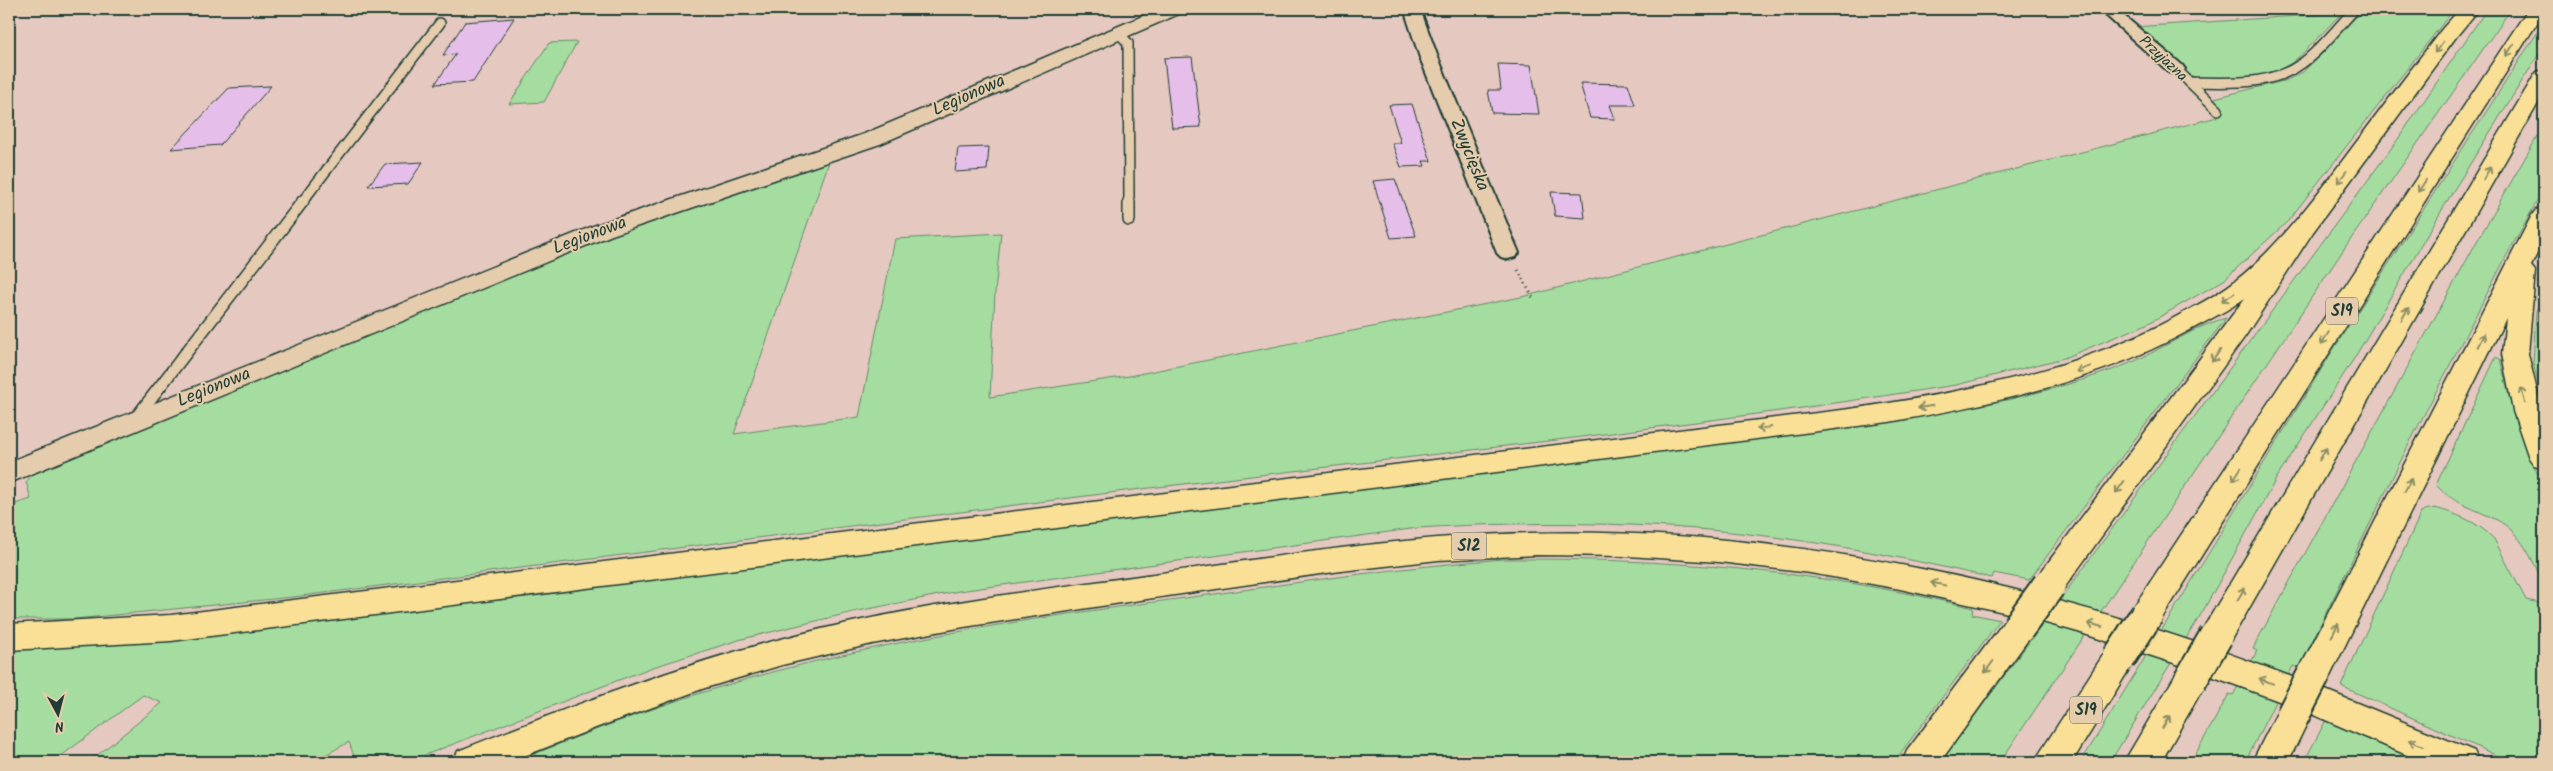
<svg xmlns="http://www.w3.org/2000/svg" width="2553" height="771" font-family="Kalam,sans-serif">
	<rect width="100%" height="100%" fill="#e5c8bf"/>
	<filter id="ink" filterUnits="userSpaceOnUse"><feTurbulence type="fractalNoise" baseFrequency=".02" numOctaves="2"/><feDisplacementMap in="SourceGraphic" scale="10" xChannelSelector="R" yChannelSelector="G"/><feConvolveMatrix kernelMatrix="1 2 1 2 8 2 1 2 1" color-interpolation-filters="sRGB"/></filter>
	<g filter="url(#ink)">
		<path fill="#a5dc9f" stroke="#628c6a" d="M2355,9H2454L2288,221L2224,280L2147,324L2064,358L1956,385L1802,408L1582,437L1133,490L293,597L75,619H9V486L11,487L15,504L31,499L26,482L39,468L524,267L697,203L830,159L734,434L859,417L895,239L1001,233L995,292L990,397L1129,376L1526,296L2217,117L2202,101L2287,80L2303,72L2357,16L2352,12Z
			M2487,9H2511L2346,246L2000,762H1941L2398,139Z
			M2342,13C2327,27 2303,56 2287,66C2262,81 2227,80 2200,78C2189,77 2187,70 2172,70L2133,27Z
			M2544,22V46L2455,188L2355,357L2276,479L2203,611L2110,762H2081L2333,350Z
			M577,42L544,102L509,104L549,43Z
			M2544,125V189L2508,253L2411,440L2299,668L2293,666L2245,762H2191L2229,694L2233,695L2257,651L2253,649L2259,637L2476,243Z
			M2544,290V406L2533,363L2536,311Z
			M2226,318L2029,580L1994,573L1992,578C1927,563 1862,549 1796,540C1671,522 1544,520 1418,528L959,591L853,612L742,639L650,668L407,762H356L349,742L312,762H89L162,703L143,695L53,762H9V647L145,638L527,597L1018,530L1875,424C1954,411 2033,398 2109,371C2127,365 2147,356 2164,346C2186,335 2203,324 2226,318Z
			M2496,357L2500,359L2513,411L2529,456L2544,485V584C2532,560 2522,533 2497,520C2476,509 2452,503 2436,485Z
			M2435,508C2457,514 2478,522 2494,539L2526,600L2544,604V762H2511L2341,686L2421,513L2424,510Z
			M1503,559C1661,558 1819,570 1973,608L1972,614L2000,620L1894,762H515C582,734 651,708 720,687C876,640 1039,617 1200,596C1301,582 1401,567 1503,559Z
			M2326,720L2422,762H2304Z"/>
		<path fill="#e5bfe9" stroke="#1f3d34" d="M514,18L473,82L435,84L456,54L443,55L465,22Z
			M1192,57L1201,127L1172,128L1164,58Z
			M1498,64L1531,65L1539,114L1492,113L1488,90H1501Z
			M1580,83L1628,84L1635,105H1610L1615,119L1590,118Z
			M271,86L220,145L171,149L229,88Z
			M1412,104L1431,161H1423L1425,166L1401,167L1392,143H1401L1389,105Z
			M989,147L987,170L955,172L958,148Z
			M423,162L408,184L368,186L385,164Z
			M1395,179L1416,236L1391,238L1373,181Z
			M1551,192L1582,193L1585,218L1555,216Z"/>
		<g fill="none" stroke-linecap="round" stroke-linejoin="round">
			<defs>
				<path id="lane-far1" d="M1118,32L1128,43L1129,202
					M2176,69L2218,110
					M2189,82C2225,82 2270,87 2301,64C2321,50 2338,27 2355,9
					M302,202L440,23"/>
				<path id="lane" d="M1129,201V220
					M135,419L303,201"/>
				<path id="street" d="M1404,9H1420L1437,55L1519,253L1515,257L1508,259L1501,257L1497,253L1419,55Z
					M2099,9H2116L2182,65L2185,69L2182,73H2170Z"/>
				<path id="secondary" d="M1159,9H1183L1181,13L880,144L612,235L9,483V462L596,225L864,134Z"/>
				<path id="highway" d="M2460,9H2479L2456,37L2313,232L2246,335L2060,594L2049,597L2038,594L2033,585L2038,576L2245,298C2229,310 2210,319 2192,329C2098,381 1994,404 1889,422L171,641L9,650V624L171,615L1842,410C1956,394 2069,373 2172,319C2198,305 2223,292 2245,273C2285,238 2315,197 2346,156C2378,113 2410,71 2442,29Z
					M2528,9H2544V12L2159,623L2147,627L2135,623L2131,614L2135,605Z
					M2544,70V93L2228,645L2216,649L2204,645L2199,636L2204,627L2534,76L2537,72Z
					M2544,208V239L2531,266L2535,271L2528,354L2544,420V468L2534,465L2529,458L2513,411L2502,354L2506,318L2331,674L2326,684L2318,687L2474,751L2479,762H2423L2307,712L2310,717L2288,762H2252L2280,707L2287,704L2203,673L2207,681L2161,762H2124L2178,671L2189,668L2078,632L2028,618L2035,628L2030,637L1940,762H1902L1907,751L2006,619L2017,615L1900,589L1810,573L1719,562L1628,556L1536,555L1438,560L1341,571L1147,599L964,627L872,644L782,665L705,688L598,727L509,762H453L458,751C564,709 670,668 781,639C903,607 1029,591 1154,574C1279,556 1405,536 1531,533C1793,527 2056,586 2300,680L2297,674L2532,215L2536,210Z
					M2119,645L2131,649L2136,658L2072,762H2034L2107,649Z"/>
			</defs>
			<use href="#lane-far1" stroke="#1f3d34" stroke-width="12"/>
			<use href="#lane" stroke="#1f3d34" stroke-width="14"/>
			<use href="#street" stroke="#1f3d34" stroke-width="4"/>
			<use href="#secondary" stroke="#1f3d34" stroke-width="3"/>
			<use href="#highway" stroke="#1f3d34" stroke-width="3"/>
			<path stroke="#1f3d34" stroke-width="3" stroke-dasharray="1 4" stroke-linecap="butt" d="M1518,270L1533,298"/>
			<use href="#lane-far1" stroke="#e5ccad" stroke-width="9"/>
			<use href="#lane" stroke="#e5ccad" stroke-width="11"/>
			<use href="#street" fill="#e5ccad" fill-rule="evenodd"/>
			<use href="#secondary" fill="#e5ccad" fill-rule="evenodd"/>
			<use href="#highway" fill="#fadf96" fill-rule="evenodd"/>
			<defs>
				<path id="highway-bridge" d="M2018,628L2049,585
					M2119,658L2147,614
					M2190,681L2216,636
					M2292,717L2314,674"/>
			</defs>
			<use href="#highway-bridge" stroke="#1f3d34" stroke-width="36" stroke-linecap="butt"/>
			<use href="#highway-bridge" stroke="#fadf96" stroke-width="32"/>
		</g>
		<defs><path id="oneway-shaft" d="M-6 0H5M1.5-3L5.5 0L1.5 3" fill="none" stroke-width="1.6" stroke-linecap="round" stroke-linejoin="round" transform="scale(1.25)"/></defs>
		<g stroke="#8c8e65">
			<use href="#oneway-shaft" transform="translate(2439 47) rotate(127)"/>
			<use href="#oneway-shaft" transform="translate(2510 50) rotate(123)"/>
			<use href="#oneway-shaft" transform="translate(2487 173) rotate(-60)"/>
			<use href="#oneway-shaft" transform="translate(2342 177) rotate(127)"/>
			<use href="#oneway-shaft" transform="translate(2422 186) rotate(123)"/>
			<use href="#oneway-shaft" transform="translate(2228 297) rotate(148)"/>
			<use href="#oneway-shaft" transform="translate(2405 314) rotate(-60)"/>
			<use href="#oneway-shaft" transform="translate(2325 338) rotate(123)"/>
			<use href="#oneway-shaft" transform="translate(2481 340) rotate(-63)"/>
			<use href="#oneway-shaft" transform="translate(2216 356) rotate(126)"/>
			<use href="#oneway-shaft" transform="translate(2083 369) rotate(160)"/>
			<use href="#oneway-shaft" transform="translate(2523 395) rotate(-104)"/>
			<use href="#oneway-shaft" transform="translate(1925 407) rotate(171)"/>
			<use href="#oneway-shaft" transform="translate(1764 428) rotate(173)"/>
			<use href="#oneway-shaft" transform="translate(2323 454) rotate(-60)"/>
			<use href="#oneway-shaft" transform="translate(2237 474) rotate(123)"/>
			<use href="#oneway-shaft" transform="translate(2408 485) rotate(-63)"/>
			<use href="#oneway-shaft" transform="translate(2120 487) rotate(126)"/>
			<use href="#oneway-shaft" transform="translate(1938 584) rotate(-168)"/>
			<use href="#oneway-shaft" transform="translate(2241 594) rotate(-59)"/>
			<use href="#oneway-shaft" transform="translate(2095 625) rotate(-164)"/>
			<use href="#oneway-shaft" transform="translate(2335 630) rotate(-63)"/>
			<use href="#oneway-shaft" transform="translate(1989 667) rotate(126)"/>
			<use href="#oneway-shaft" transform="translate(2266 681) rotate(-159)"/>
			<use href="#oneway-shaft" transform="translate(2166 722) rotate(-60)"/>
			<use href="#oneway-shaft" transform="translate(2416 743) rotate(-156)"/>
		</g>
	</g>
	<g text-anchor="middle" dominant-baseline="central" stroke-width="4" stroke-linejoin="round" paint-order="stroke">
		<g font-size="15" fill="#1f3d34" stroke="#e5ccad">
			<text transform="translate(2163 59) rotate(43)">Przyjazna</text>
		</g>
		<g fill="#e5ccad" stroke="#5a6858" stroke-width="1">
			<rect x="2326" y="297.5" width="32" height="27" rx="4"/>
			<rect x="1451.5" y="532.5" width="35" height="27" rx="4"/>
			<rect x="2070" y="696.5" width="32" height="27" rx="4"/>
		</g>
		<g font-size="16" font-weight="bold" fill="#1f3d34">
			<text x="2342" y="311">S19</text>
			<text x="1469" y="546">S12</text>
			<text x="2086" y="710">S19</text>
		</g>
		<g font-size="18" fill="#1f3d34" stroke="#e5ccad">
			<text transform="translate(969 96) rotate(-24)">Legionowa</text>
			<text transform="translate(1469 155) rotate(68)">Zwycięska</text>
			<text transform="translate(590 236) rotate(-21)">Legionowa</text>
			<text transform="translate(214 388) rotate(-22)">Legionowa</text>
		</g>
	</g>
	<rect width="2553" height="771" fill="none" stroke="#e5ccad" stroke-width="30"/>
	<rect x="15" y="15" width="2523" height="741" fill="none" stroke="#1f3d34" stroke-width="2" filter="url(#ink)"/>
	<g transform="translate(58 714) rotate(173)" stroke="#e5ccad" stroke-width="4" paint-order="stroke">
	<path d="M0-4L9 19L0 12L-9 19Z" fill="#1f3d34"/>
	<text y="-8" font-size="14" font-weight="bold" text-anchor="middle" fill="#1f3d34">N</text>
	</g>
</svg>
